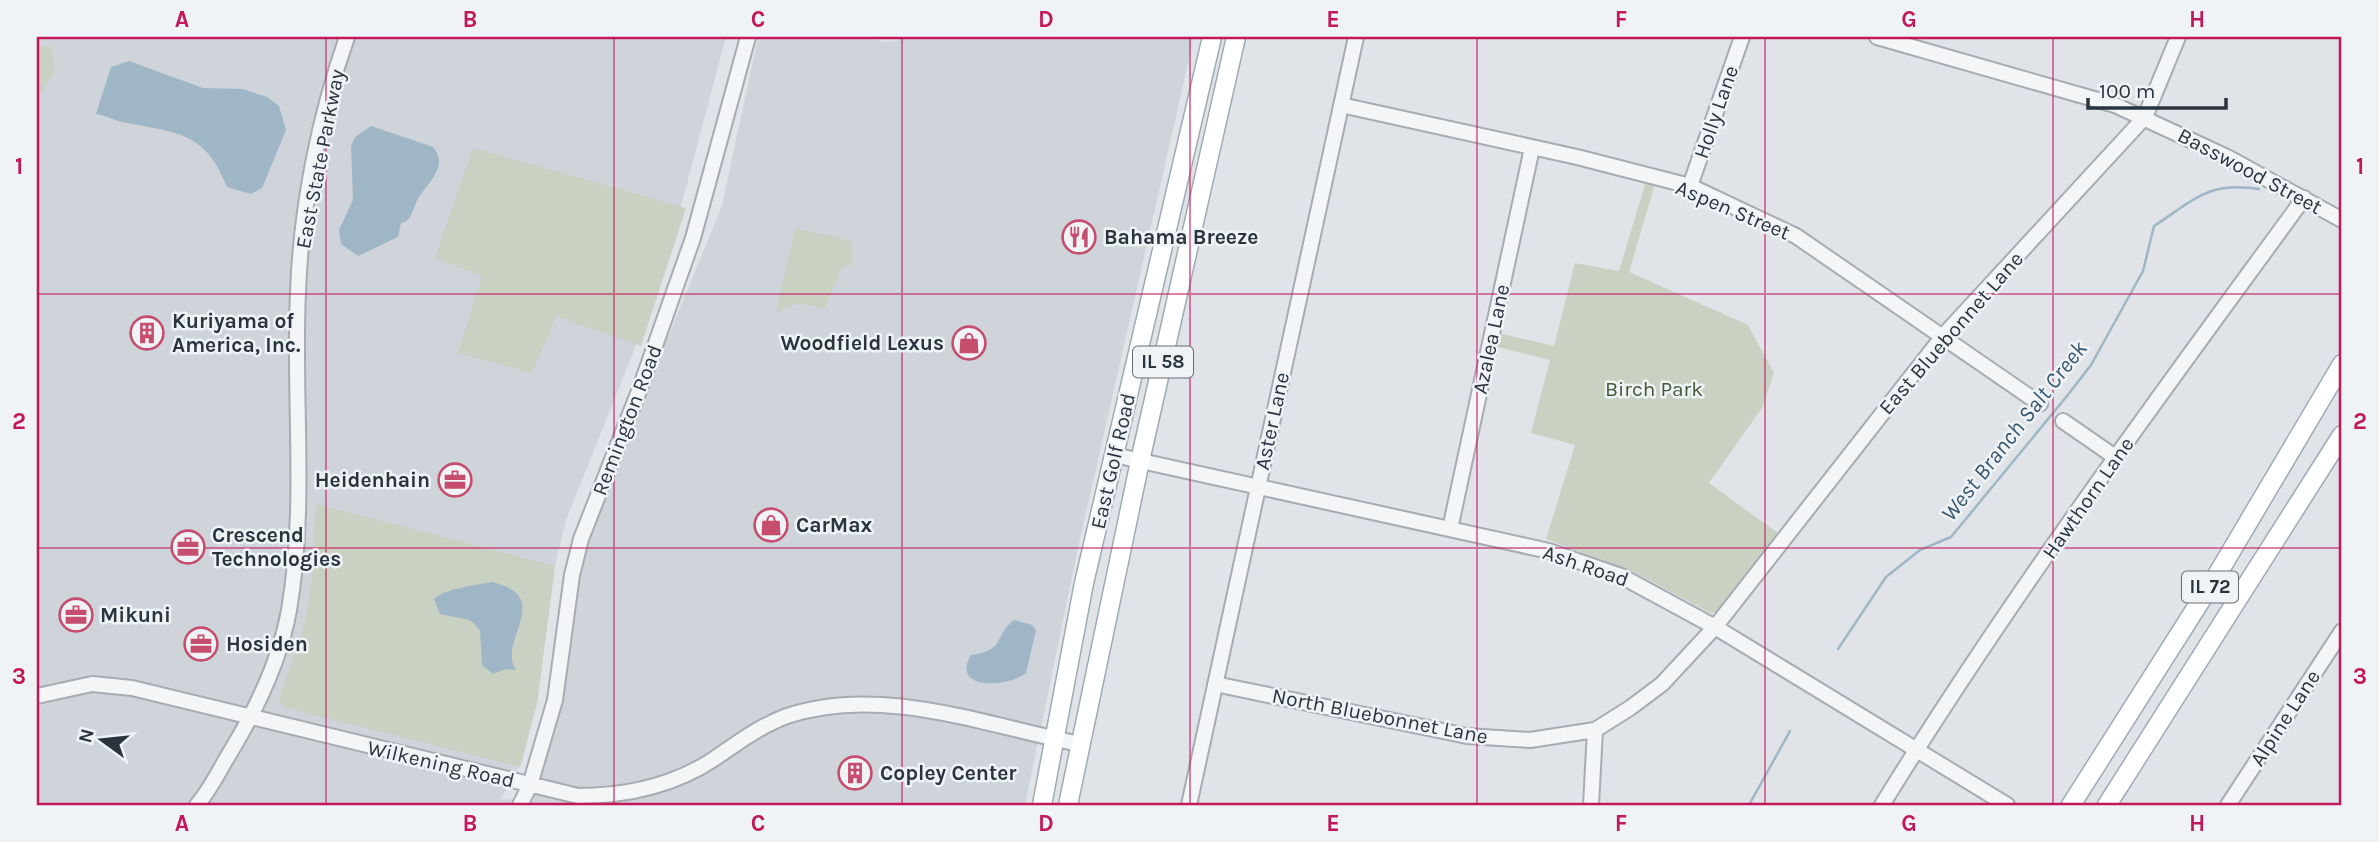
<svg xmlns="http://www.w3.org/2000/svg" width="2379" height="842" font-family="Karla,sans-serif">
	<rect width="100%" height="100%" fill="#e0e4e8"/>
	<path fill="#ced4da" d="M37,37H726L684,195L635,348L566,520L555,566L537,703L522,761L501,799L533,801L560,699L580,563L597,509L722,206L758,37H860L886,42L898,41L900,37H1194L1078,548L1025,805H37Z"/>
	<path fill="#c8d1c2" d="M37,46H51L55,71L37,99Z
		M473,148L686,208L641,346L556,316L532,373L458,353L482,276L435,258Z
		M1646,181L1655,184L1629,272L1748,325L1774,373L1762,408L1709,483L1782,536L1723,612L1710,613L1632,571L1546,539L1575,445L1531,433L1550,360L1494,346L1498,333L1554,346L1575,263L1619,271Z
		M795,228L852,241V264L841,269L824,310C805,301 793,302 776,313Z
		M316,504L555,566L537,703L520,767L283,707L279,699L305,622L312,579Z"/>
	<path fill="#9eb6c6" d="M129,61L203,88L243,89L267,97L279,106L286,130L262,188L251,194L227,187C205,130 175,133 122,122C113,120 105,115 96,114L111,67Z
		M371,126L433,147C449,165 429,182 419,197C413,206 413,221 401,223L398,237L358,256L341,244L339,230L353,200L351,146L355,137Z
		M492,582C556,597 496,641 516,670L506,669L493,674L482,665L480,630L470,620L440,614L434,599C443,589 477,585 492,582Z
		M1014,620L1032,625L1036,630L1026,673C1007,688 950,690 971,655C1007,650 992,637 1014,620Z"/>
	<g fill="none" stroke-linecap="round" stroke-linejoin="round">
		<path stroke="#9eb6c6" stroke-width="2.5" d="M1838,649L1886,577L1920,550L1951,537L2067,396L2091,365L2143,271L2154,226C2194,200 2208,181 2259,189
			M1749,805L1790,731"/>
		<defs>
			<path id="minor" d="M1877,37L2115,105L2227,157L2342,220
				M1341,105L1577,157L1690,186L1796,236L2040,404
				M1690,186L1742,37
				M2063,421L2115,457
				M1114,455L1549,551L1621,576L1715,627L2007,805
				M1450,529L1532,148
				M1215,684L1467,736L1530,740L1595,730L1630,708L1662,684L1715,627L1943,336L2145,117L2178,37
				M37,696L92,684L132,688L578,796C626,796 673,786 714,759C737,743 760,726 787,716C880,684 988,726 1080,744
				M197,805C210,790 220,769 231,751C257,708 280,661 289,610C307,505 293,398 298,292C301,207 319,117 347,37
				M520,805L530,785L555,700L572,575L581,539L639,391L693,238L748,37
				M1189,805L1356,37
				M1591,805L1595,730
				M1882,805C2011,595 2159,397 2304,198
				M2228,805L2342,631"/>
			<path id="major" d="M1042,805L1084,583L1212,37
				M1068,805L1140,461L1236,37
				M2071,805L2217,575L2342,364
				M2107,805L2342,435"/>
		</defs>
		<use href="#minor" stroke="#a6acb2" stroke-width="18"/>
		<use href="#major" stroke="#a0aab3" stroke-width="21"/>
		<use href="#minor" stroke="#f3f5f7" stroke-width="14"/>
		<use href="#major" stroke="#fff" stroke-width="18"/>
	</g>
	<path fill="none" stroke="#c2185b" stroke-width="2" stroke-opacity="0.55" d="M326,37V805M614,37V805M902,37V805M1190,37V805M1477,37V805M1765,37V805M2053,37V805M37,294H2342M37,548H2342"/>
	<defs>
		<symbol id="restaurant-ring" viewBox="-11 -11 22 22"><circle r="9.5" fill="#f0f3f6" stroke="#c54d6e" stroke-width="1.5"/><path d="M-5-6h1v4h1v-4h1v4h1v-4h1v5L-1.5 .5V6h-2V.5L-5-1ZM5-6V6H3V1.5H1.5Q1.5-4 5-6Z" fill="#c54d6e"/></symbol>
		<symbol id="building-ring" viewBox="-11 -11 22 22"><circle r="9.5" fill="#f0f3f6" stroke="#c54d6e" stroke-width="1.5"/><path d="M-4-6H4V6H1V3H-1V6H-4ZM-2.5-4.3h1.7v1.8h-1.7ZM.8-4.3h1.7v1.8H.8ZM-2.5-1h1.7V.8h-1.7ZM.8-1h1.7V.8H.8Z" fill="#c54d6e"/></symbol>
		<symbol id="shop-ring" viewBox="-11 -11 22 22"><circle r="9.5" fill="#f0f3f6" stroke="#c54d6e" stroke-width="1.5"/><path d="M-5-2.5h2.3a2.7 3.5 0 0 1 5.4 0H5L5.5 6h-11ZM-1.5-2.5h3a1.5 2.3 0 0 0-3 0Z" fill="#c54d6e"/></symbol>
		<symbol id="office-ring" viewBox="-11 -11 22 22"><circle r="9.5" fill="#f0f3f6" stroke="#c54d6e" stroke-width="1.5"/><path d="M-6-3h4V-5.5h4V-3h4V5H-6ZM-1-4.5V-3h2v-1.5ZM-6 0V1H6V0Z" fill="#c54d6e"/></symbol>
	</defs>
	<g fill-rule="evenodd">
		<use href="#restaurant-ring" x="1060" y="218" width="38" height="38"/>
		<use href="#building-ring" x="128" y="314" width="38" height="38"/>
		<use href="#shop-ring" x="950" y="324" width="38" height="38"/>
		<use href="#office-ring" x="436" y="461" width="38" height="38"/>
		<use href="#shop-ring" x="752" y="506" width="38" height="38"/>
		<use href="#office-ring" x="169" y="528" width="38" height="38"/>
		<use href="#office-ring" x="57" y="596" width="38" height="38"/>
		<use href="#office-ring" x="182" y="625" width="38" height="38"/>
		<use href="#building-ring" x="836" y="754" width="38" height="38"/>
	</g>
	<g text-anchor="middle" dominant-baseline="central" stroke-width="5" stroke-linejoin="round" paint-order="stroke">
		<g fill="#f0f3f6" stroke="#656d76" stroke-width="2">
			<rect x="1133" y="346.5" width="60" height="31" rx="5"/>
			<rect x="2182" y="571.5" width="56" height="31" rx="5"/>
		</g>
		<g font-size="19" font-weight="bold" fill="#2a343f">
			<text x="1163" y="362">IL 58</text>
			<text x="2210" y="587">IL 72</text>
		</g>
		<g font-size="21" fill="#2a343f" stroke="#f0f3f6">
			<text transform="translate(1716 112) rotate(-71)">Holly Lane</text>
			<text transform="translate(320 159) rotate(-79)">East State Parkway</text>
			<text transform="translate(2250 171) rotate(28)">Basswood Street</text>
			<text transform="translate(1733 210) rotate(23)">Aspen Street</text>
			<text transform="translate(1951 333) rotate(-49)">East Bluebonnet Lane</text>
			<text transform="translate(1491 339) rotate(-78)">Azalea Lane</text>
			<text transform="translate(627 420) rotate(-69)">Remington Road</text>
			<text transform="translate(1272 421) rotate(-78)">Aster Lane</text>
			<text transform="translate(1113 461) rotate(-77)">East Golf Road</text>
			<text transform="translate(2088 498) rotate(-55)">Hawthorn Lane</text>
			<text transform="translate(1586 566) rotate(19)">Ash Road</text>
			<text transform="translate(1380 716) rotate(11)">North Bluebonnet Lane</text>
			<text transform="translate(2285 718) rotate(-57)">Alpine Lane</text>
			<text transform="translate(441 764) rotate(13)">Wilkening Road</text>
		</g>
		<g font-size="21" font-weight="bold" fill="#2a343f" stroke="#f0f3f6" text-anchor="start">
			<text x="1104" y="237">Bahama Breeze</text>
			<text x="172" y="321">Kuriyama of<tspan x="172" dy="24">America, Inc.</tspan></text>
			<text x="944" y="343" text-anchor="end">Woodfield Lexus</text>
			<text x="430" y="480" text-anchor="end">Heidenhain</text>
			<text x="796" y="525">CarMax</text>
			<text x="212" y="535">Crescend<tspan x="212" dy="24">Technologies</tspan></text>
			<text x="100" y="615">Mikuni</text>
			<text x="226" y="644">Hosiden</text>
			<text x="880" y="773">Copley Center</text>
		</g>
		<g font-size="21" fill="#435938" stroke="#f0f3f6">
			<text x="1654" y="389">Birch Park</text>
		</g>
		<g font-size="23" font-style="italic" fill="#375770" stroke="#f0f3f6">
			<text transform="translate(2014 431) rotate(-52)">West Branch Salt Creek</text>
		</g>
	</g>
	<rect width="2379" height="842" fill="none" stroke="#f0f3f6" stroke-width="77"/>
	<g transform="translate(102 740) rotate(285)" stroke="#f0f3f6" stroke-width="5" paint-order="stroke">
	<path d="M0-5L12 26L0 18L-12 26Z" fill="#2a343f"/>
	<text y="-10" font-size="19" font-weight="bold" text-anchor="middle" fill="#2a343f">N</text>
	</g>
	<path d="M2088 98v10h138v-10" fill="none" stroke="#2a343f" stroke-width="3.5"/>
	<text x="2099" y="98" font-size="21" fill="#2a343f" stroke="#f0f3f6" stroke-width="5" paint-order="stroke">100 m</text>
	<rect x="38" y="38" width="2302" height="766" fill="none" stroke="#c2185b" stroke-width="2.5"/>
	<g font-size="23" text-anchor="middle" font-weight="bold" fill="#c2185b">
		<text x="182" y="27">A</text>
		<text x="470" y="27">B</text>
		<text x="758" y="27">C</text>
		<text x="1046" y="27">D</text>
		<text x="1333" y="27">E</text>
		<text x="1621" y="27">F</text>
		<text x="1909" y="27">G</text>
		<text x="2197" y="27">H</text>
		<text x="19" y="174">1</text>
		<text x="2360" y="174">1</text>
		<text x="19" y="429">2</text>
		<text x="2360" y="429">2</text>
		<text x="19" y="684">3</text>
		<text x="2360" y="684">3</text>
		<text x="182" y="831">A</text>
		<text x="470" y="831">B</text>
		<text x="758" y="831">C</text>
		<text x="1046" y="831">D</text>
		<text x="1333" y="831">E</text>
		<text x="1621" y="831">F</text>
		<text x="1909" y="831">G</text>
		<text x="2197" y="831">H</text>
	</g>
</svg>
